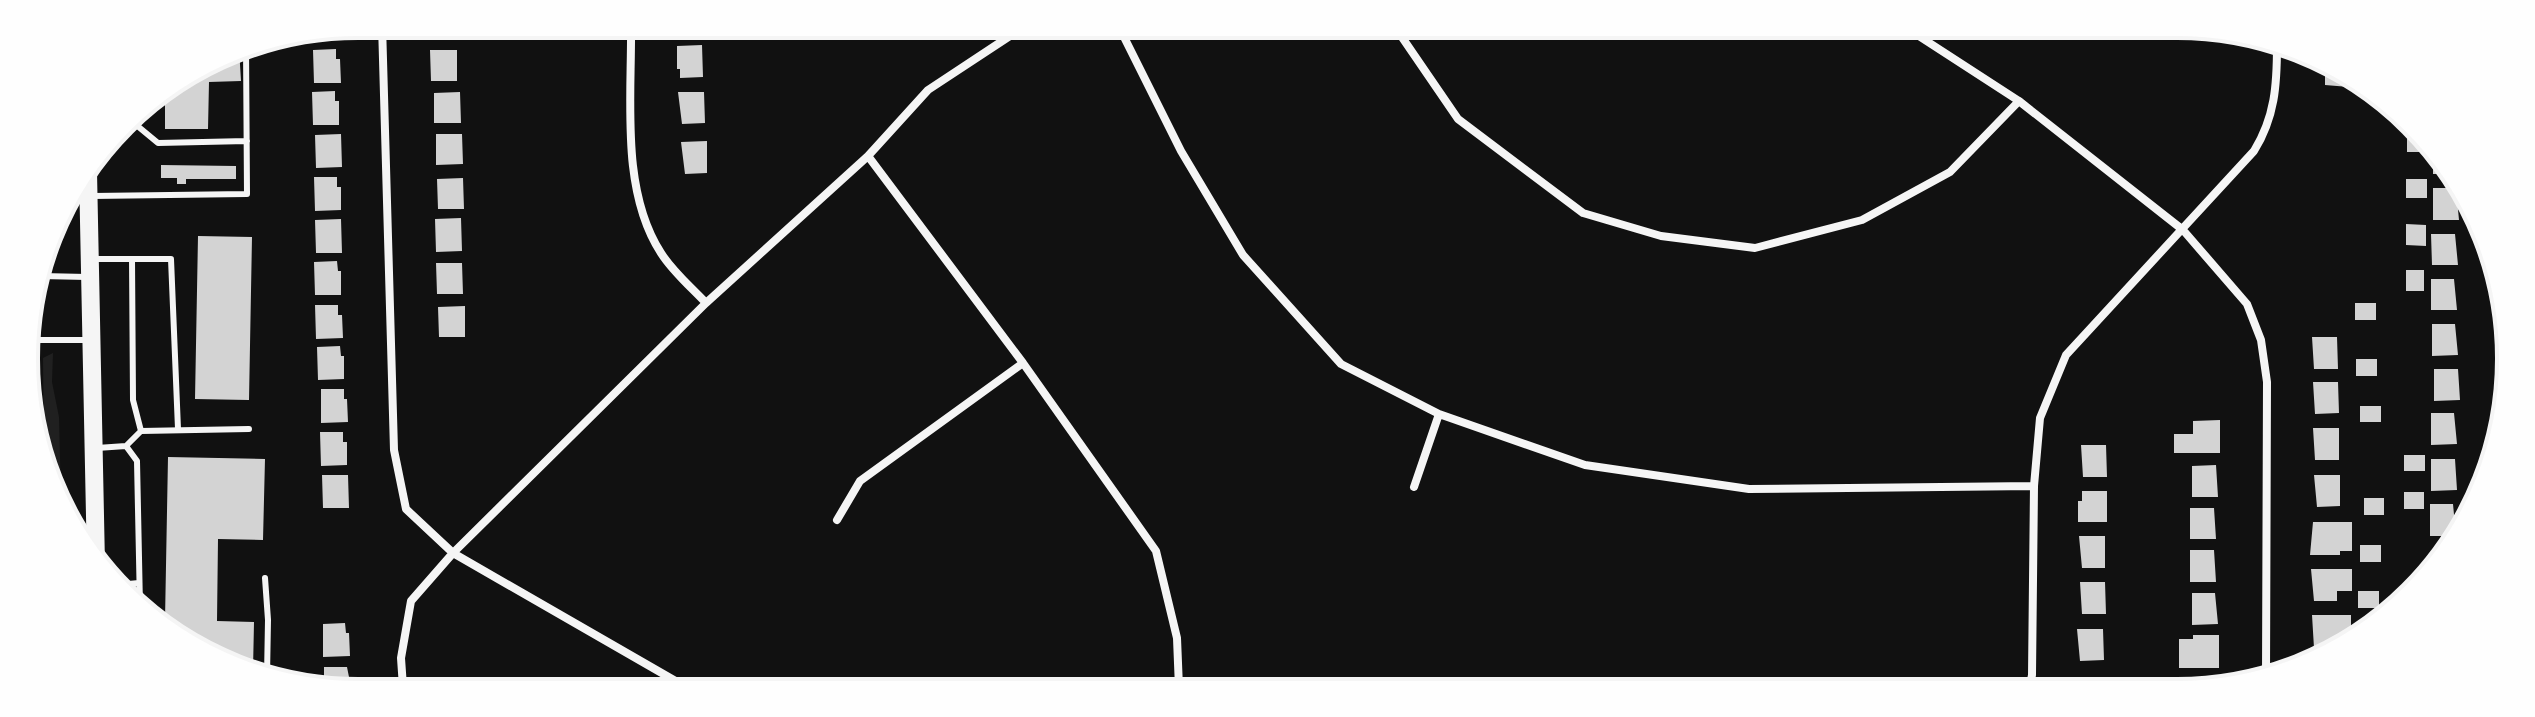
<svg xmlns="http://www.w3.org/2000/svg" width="2535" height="717" font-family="Rubik,sans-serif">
	<rect width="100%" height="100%" fill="#111"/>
	<path fill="#202020" d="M53,353L52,382L59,417L61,497L44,463L43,358Z"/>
	<path fill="#d3d3d3" d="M432,24H458V38H432Z
		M679,25H701L702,36H679Z
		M337,28L338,39L311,40V33Z
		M702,45L703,77L680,78V69H677V46Z
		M239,48L241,81L209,82L208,129H165V90L231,49Z
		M336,49V59H340L341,83H314L313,50Z
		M430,50H457V81H431Z
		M2325,65L2350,75L2349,87L2325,85Z
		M335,91V101H339V125H313L312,92Z
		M460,92L461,123H434V93Z
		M678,92H704L705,123L682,124Z
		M2407,133H2415L2427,145V152H2407Z
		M341,134L342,167L316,168L315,135Z
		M436,134H462L463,164L436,165Z
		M707,141V173L685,174L681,142Z
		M2433,150L2454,172L2455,174H2433Z
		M161,165L236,166V179H186V184H177V178H161Z
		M314,177H337V187H341V210L315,211Z
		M463,178L464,209H438L437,179Z
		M2406,179H2427V198H2406Z
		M2433,188H2456L2459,220H2433Z
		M461,218L462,251L436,252L435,219Z
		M341,219L342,253H316L315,220Z
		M2406,224L2426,225V246L2406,245Z
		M2431,234H2455L2458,265H2432Z
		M198,236L252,237L249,400L195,399Z
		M337,261L338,271H341V295H315L314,262Z
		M436,263H462L463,294H437Z
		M2406,270H2424V291H2406Z
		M2431,279H2454L2457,310H2431Z
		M2355,303H2376V320H2355Z
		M315,305H338V315H342L343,338L316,339Z
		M465,306V337H439L438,307Z
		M2432,324H2455L2458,355L2432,356Z
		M2312,337H2337L2338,369H2314Z
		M340,346L341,356H344V379L318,380L317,347Z
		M2356,359H2377V376H2356Z
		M2434,369H2458L2460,400L2434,401Z
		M2313,382H2338L2339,413L2315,414Z
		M321,389H344V399H347L348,422L321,423Z
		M2360,406H2381V422H2360Z
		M2431,413H2454L2457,444L2431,445Z
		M2220,420V453H2174V434H2193V421Z
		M2313,428H2339V460H2315Z
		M320,432H343V442H347V465L321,466Z
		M2081,445H2106L2107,477H2083Z
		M2404,455H2425V471H2404Z
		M168,457L265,459L263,540L218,539L217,621L254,622L253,670L173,637L171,620H165Z
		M2431,459H2455L2457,490L2431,491Z
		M2216,465L2218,497H2192V466Z
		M322,475H348L349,508H323Z
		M2314,475H2340V506L2317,507Z
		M2082,491H2107V522H2078V501H2082Z
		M2404,492H2424V509H2404Z
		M2364,498H2384V515H2364Z
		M2430,504H2453L2456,536H2430Z
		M2190,508H2214L2216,539H2190Z
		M2313,522H2352V551H2340V555H2310Z
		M2079,536H2105V568H2082Z
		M2360,545H2381V562H2360Z
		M2432,549H2446L2432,569Z
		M2190,550H2214L2216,582H2190Z
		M2311,569H2352V591H2337V601H2314Z
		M2080,582H2105L2106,614H2082Z
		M2358,591H2379V608H2358Z
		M2192,593H2215L2218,624L2192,625Z
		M2312,615H2351V639L2338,648H2314Z
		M345,623L346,633H349L350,656L323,657V624Z
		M2077,629H2103L2104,660L2080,661Z
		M2193,635H2219V668H2179V639H2193Z
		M324,667H347L351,687H324Z
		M2193,678H2216V690H2193Z"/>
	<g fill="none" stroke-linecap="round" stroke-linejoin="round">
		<path stroke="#f5f5f5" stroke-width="6" d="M129,119L158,143L247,141
			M92,196L247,194L246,46
			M93,259H171L178,429
			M132,259L133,400L141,431
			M41,276L87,277
			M25,340H88
			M126,446L137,461L140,606
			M97,448L126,446L141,431L249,429
			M265,578L268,620L267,676
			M118,585L139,583"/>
		<path stroke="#f5f5f5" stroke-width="8" d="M382,24L394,450L406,509L453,553L686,687
			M631,25C632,97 620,190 661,253C673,272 691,287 706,303
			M1119,27L1181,151L1243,255L1341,364L1439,414L1585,465L1749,489L2034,486
			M1395,27L1458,119L1583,213L1661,236L1755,248L1862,220L1950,172L2019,101
			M1908,29L2019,101L2183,230L2247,304L2261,340L2267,382L2266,676
			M868,156L1023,363L1156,551L1177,638L1179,688
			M1414,487L1439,414
			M837,520L860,481L1023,363
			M403,687L401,658L411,601L453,553L706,303L868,156L928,90L1025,26
			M2029,690L2032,675L2034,486L2040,418L2066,355L2254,151C2275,117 2277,85 2277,45"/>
		<path stroke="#f5f5f5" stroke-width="18" d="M88,172L96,565"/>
	</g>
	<path d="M0 0H2535V717H0ZM358 38H2177A320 320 0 0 1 2497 358V359A320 320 0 0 1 2177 679H358A320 320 0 0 1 38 359V358A320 320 0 0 1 358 38Z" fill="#fefefe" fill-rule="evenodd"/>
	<path fill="none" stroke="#f5f5f5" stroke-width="4" d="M358 38H2177A320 320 0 0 1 2497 358V359A320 320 0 0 1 2177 679H358A320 320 0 0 1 38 359V358A320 320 0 0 1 358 38Z"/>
</svg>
